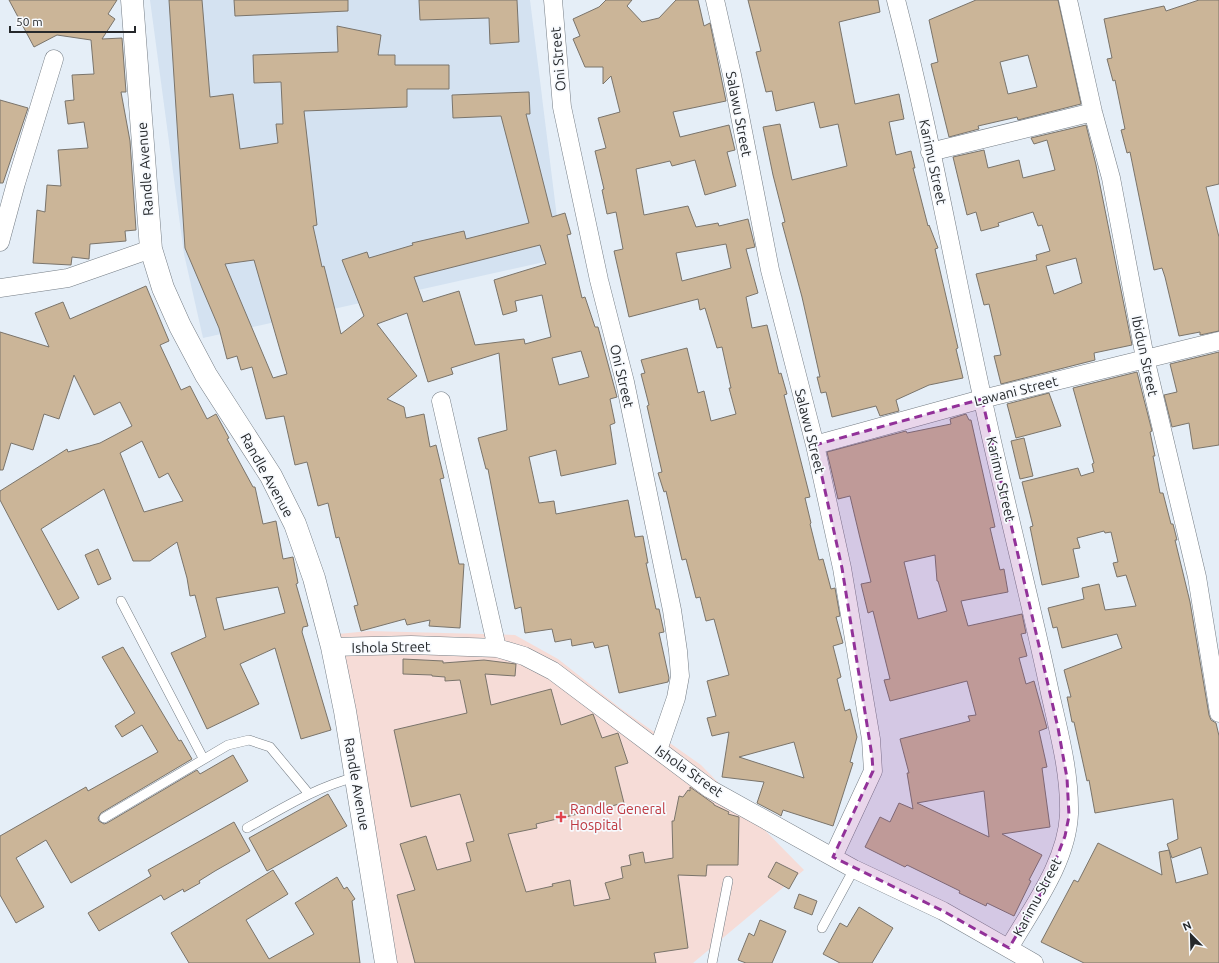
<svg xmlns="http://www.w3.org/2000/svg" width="1219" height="963" font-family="Ubuntu,sans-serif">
	<rect width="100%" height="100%" fill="#e5eef7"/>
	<path fill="#d4e2f1" d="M150,0H530L562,258L203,338L184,254Z"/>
	<path fill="#f6dcd7" d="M369,631L515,635L558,659L620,708L701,765L804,870L693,963H394L388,904L328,635Z"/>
	<path fill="#cbb598" stroke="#7a746b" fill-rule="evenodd" d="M9,0H117L108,14L115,19L102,39L122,38L126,92H121L130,141L136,230L125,231L126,241L90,244L89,259L72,257L71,265L33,263L37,210L45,212L47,185L61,186L58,150L88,148L84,122L68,124L65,101L74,100L72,75L94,74L91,40L57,35L34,47Z
		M169,0H202L210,97L233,94L240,149L278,143L276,124H283L281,82L254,83L253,55L338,52L337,26L381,35L378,55H395V65H449V89H407V107L304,111L317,225L313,226L322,267L324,266L341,334L364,316L342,260L367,252L369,258L413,245L412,243L464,231L466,239L529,223L501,116L453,118L452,95L529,92L530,114H526L552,217L565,213L571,234L567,235L582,298L585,297L595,327H598L617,397L610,399L615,423L610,425L616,464L561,476L556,450L529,457L539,503L554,501L556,514L628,500L635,537L643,536L648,563H646L656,609H659L664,632L659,633L669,678L668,682L619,693L608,645L595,648L593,642L572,646L571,639L555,642L552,629L525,633L521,607L515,609L488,469H486L478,438L507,430L499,353L451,368L453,374L428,382L407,313L377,324L417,376L387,399L404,407L406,418L424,414L430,447L436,445L444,478L440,479L459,564H464L460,628L429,626L430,620L407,625L405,619L361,631L354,606L358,605L339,537L336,538L328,503L318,506L307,462L295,465L284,416L266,419L252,367L241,370L237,356L227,359L219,328L185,248ZM540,245L546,264L494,280L503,315L517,311L515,301L542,295L551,337L525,344L524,339L475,345L459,291L423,302L414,277ZM254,260L287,374L273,378L225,264ZM581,351L589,377L559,385L552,358Z
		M234,0H348V11L235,16Z
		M419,0H517L519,42L490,44L489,18L420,20Z
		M606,0H632L627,6L642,22L659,18L676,0H698L704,26L710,23L726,101L673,112L680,137L729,125L735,150L727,152L736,186L705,195L695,160L672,166L670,161L636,169L644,215L688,206L696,227L718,223L719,226L748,219L755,247L746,249L758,293L746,297L752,328L767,325L779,374L781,373L787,394L784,395L810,497L805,498L811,523L810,524L819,560L823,559L831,589L835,588L840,616L836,617L843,643L833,646L841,677L837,679L845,711L850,709L857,737L850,762L853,763L833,826L783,810L781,816L778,814L757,803L764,782L722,777L729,732L712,736L707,718L716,716L707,681L729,675L714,619L706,621L700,597L696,598L686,559L682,560L666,491L664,492L658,473L662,472L647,406L649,405L641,374L645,373L641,360L687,348L698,393L704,391L711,421L736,414L729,388H731L722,347L717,348L705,308L700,310L698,299L629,317L614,251L623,249L616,212L607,214L602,190L604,189L595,151L606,148L598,118L620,112L611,76L603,84V67H585L573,39L580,36L573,19L599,7ZM726,244L731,268L682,281L676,253ZM794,742L804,778L739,757Z
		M748,0H878L880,12L839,22L855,104L899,94L904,119L889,122L896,155L911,151L915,168H913L928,226L929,225L938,248L935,249L958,348L956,349L963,378L929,385L896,400L899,411L880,416L876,406L832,417L826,392L821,393L817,377H820L802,297L782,223L785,222L773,175L763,127L780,124L792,180L847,166L838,124L820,128L814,102L776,111L772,91L766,92L756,52L761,51Z
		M976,0H1058L1081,104L1018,120L1017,117L978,126L979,129L949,137L931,64L938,62L929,20ZM1028,55L1037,87L1008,94L1000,62Z
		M1199,0H1219V184L1206,187L1219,237V331L1200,335V332L1179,336L1165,277L1162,268L1154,270L1130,152L1127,153L1121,130L1125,129L1115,80L1113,81L1107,59L1112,58L1104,19L1164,6L1166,11Z
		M0,100L28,108L3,183H0Z
		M1086,125L1096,165L1132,345L1094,353L1095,360L1001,384L994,356L1001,355L989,304L984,305L976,274L1037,260L1036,255L1050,251L1042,225L1038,226L1033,212L998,223L999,226L981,231L976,212L967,215L953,157L984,150L988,168L1019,160L1023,178L1055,170L1047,140L1034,144L1031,138ZM1076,258L1082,283L1054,294L1046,266Z
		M146,286L169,341L160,345L181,390L190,386L207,419L216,414L229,438L227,439L253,487H255L263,524L276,521L283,559L293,557L298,583L296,584L308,626L303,627L302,632L331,730L301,739L275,648L240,664L259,704L207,729L171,653L206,637L195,595L190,596L187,578L177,542L150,561H133L104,489L41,529L79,598L58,610L0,500V491L67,449L68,452L100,443L132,426L120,402L94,415L74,375L59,419L44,414L33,450L11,443L3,470H0V332L49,347L35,313L63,302L70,319ZM142,441L159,478L168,473L183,501L144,512L120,453ZM278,587L285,613L224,630L216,598Z
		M1219,352V445L1193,449L1189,423L1172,427L1164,395L1177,392L1170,364Z
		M1137,372L1152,431L1150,432L1155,456H1153L1160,493H1163L1171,524H1173L1177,540H1175L1190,602L1209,715L1211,720L1216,723L1219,736V963H1084L1041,942L1074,880L1078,882L1098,843L1162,875L1159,852L1169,850L1176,883L1208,874L1201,847L1172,858L1167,844L1178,839L1173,799L1095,813L1089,780L1087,781L1074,722H1072L1067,697H1071L1064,670L1122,648L1117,634L1062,648L1057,627L1053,628L1048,608L1084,599L1082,588L1099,584L1105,610L1136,606L1126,575L1117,577L1113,563L1118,562L1111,532L1105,533L1104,531L1077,538L1080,548L1073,549L1079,577L1042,585L1030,527L1033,526L1022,482L1078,468L1081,476L1094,472L1092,464L1094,463L1073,388Z
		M1049,393L1061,426L1016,438L1007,404Z
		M966,414L969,420H971L995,527L990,528L1000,570L1004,569L1008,592L961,601L968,626L1022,614L1026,633L1021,634L1027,656L1019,658L1026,684L1034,681L1047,728L1039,731L1047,767L1042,768L1050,827L1002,834L1042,855L1029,880L1031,881L1014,916L987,903L986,906L959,893L960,891L907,865L905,867L865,847L880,817L890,822L899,803L913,809L907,773H909L900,739L970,721L968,716L976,715L967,681L890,701L884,680L890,679L873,611L868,613L861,584L871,582L860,538L850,496L838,499L827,452L906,431L907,433L951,424L950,419ZM935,555L937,581H938L947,611L918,619L904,562ZM984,791L989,837L917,803Z
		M1024,438L1033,476L1020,479L1011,441Z
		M98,549L111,579L98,585L85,555Z
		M123,647L179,741L181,740L192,759L101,813L98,818L99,821L104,824L107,823L197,770L200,774L233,755L248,781L71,883L46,840L16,858L44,907L16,923L0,895V836L86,787L88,791L158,752L142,725L122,737L115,726L135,713L102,657Z
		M403,659L443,661V663L484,660L516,664L515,676L485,674L491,705L551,689L561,725L593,714L602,738L618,733L628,763L615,767L624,803L536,824L537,828L508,834L526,892L553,886L552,884L570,880L574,906L610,899L605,883L623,878L621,867L631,865L629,855L643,852L645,863L673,858L672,821H674L679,796L683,797L688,790L690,791V787L714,804V805L729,812L728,814L739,817L738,865H707L706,876L678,875L688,948L654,953L656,963H415L397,895L415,890L400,844L426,836L437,870L471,861L466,843L474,841L460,794L411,807L394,730L467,713L460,680L445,681V677L432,676V675L403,674Z
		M328,794L347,826L267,871L249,838Z
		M234,822L250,851L215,871L199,881L200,883L184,892L183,889L164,900L161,895L99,931L88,913L151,876L148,870Z
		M776,862L798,873L789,889L768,877Z
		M273,870L288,894L246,920L269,959L314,934L295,903L337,877L344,889L347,887L355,899L352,901L360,963H189L171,933Z
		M799,894L817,901L812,915L794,908Z
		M859,907L893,928L872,963H840L823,954L840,923L847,927Z
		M760,920L786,931L772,963H746L738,960L749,933L754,936Z"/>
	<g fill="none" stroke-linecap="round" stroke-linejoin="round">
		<defs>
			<path id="lane" d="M121,601L203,758
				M104,818L228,745L249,740L270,747L309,794
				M247,828C283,808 316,787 356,777
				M822,928L854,869
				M712,963L728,881"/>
			<path id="street" d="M553,0L562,107L599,280L625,382L672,610L678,651L680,676L676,698L658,750
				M715,0L732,75L770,270L815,445L842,568L871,739L873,771L833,857
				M896,0C936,154 961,312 998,467C1015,542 1034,617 1050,693C1059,733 1070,773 1069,814C1067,862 1032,908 1009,948
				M1068,0L1093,112L1111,178L1145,358L1197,577L1219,713
				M930,152L1093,112
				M0,242L16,183L54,59
				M0,288L68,278L151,249
				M441,401L497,648
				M815,445L982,399L1219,341
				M332,647L411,645L497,648L524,656L553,671L710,789L854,869L943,911L1034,963"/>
			<path id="secondary" d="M132,0L151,249L163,288L180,326L206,375L271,476L295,524L314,578L332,647L345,711L386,963"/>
		</defs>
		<use href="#lane" stroke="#757d85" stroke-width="10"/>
		<use href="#street" stroke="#757d85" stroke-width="19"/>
		<use href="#secondary" stroke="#757d85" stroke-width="23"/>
		<use href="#lane" stroke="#fff" stroke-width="9"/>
		<use href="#street" stroke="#fff" stroke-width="18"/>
		<use href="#secondary" stroke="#fff" stroke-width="22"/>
	</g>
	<path fill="#923199" fill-opacity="0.2" stroke="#923199" stroke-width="3" stroke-dasharray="8 5" stroke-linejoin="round" d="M982,399L1058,728L1067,778L1069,816L1065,836L1046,885L1009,948L943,911L833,857L873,771L872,756L842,568L815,445Z"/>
	<path fill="#e0444e" stroke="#f7fafe" stroke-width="1.5" d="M559 811h4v4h4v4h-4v4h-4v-4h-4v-4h4z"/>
	<g text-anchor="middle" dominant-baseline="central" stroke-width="3.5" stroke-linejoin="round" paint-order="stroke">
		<g font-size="14" fill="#25282b" stroke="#f7fafe">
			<text transform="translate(558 59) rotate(-95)">Oni Street</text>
			<text transform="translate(739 114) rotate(79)">Salawu Street</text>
			<text transform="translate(933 162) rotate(78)">Karimu Street</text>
			<text transform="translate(145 169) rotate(-94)">Randle Avenue</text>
			<text transform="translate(1145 356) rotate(78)">Ibidun Street</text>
			<text transform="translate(622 376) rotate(77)">Oni Street</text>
			<text transform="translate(1016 391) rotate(-14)">Lawani Street</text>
			<text transform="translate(810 431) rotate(76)">Salawu Street</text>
			<text transform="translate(267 475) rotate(61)">Randle Avenue</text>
			<text transform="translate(1001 479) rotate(77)">Karimu Street</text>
			<text transform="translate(391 647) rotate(-1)">Ishola Street</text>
			<text transform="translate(689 771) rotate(35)">Ishola Street</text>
			<text transform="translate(357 784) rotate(80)">Randle Avenue</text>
			<text transform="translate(1037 897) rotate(-62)">Karimu Street</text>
		</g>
		<g font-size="14" fill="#be3a42" stroke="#f7fafe" text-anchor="start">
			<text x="570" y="809">Randle General<tspan x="570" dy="16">Hospital</tspan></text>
		</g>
	</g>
	<g transform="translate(1191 935) rotate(337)" stroke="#f7fafe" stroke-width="3" paint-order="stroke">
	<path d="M0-3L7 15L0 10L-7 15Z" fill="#25282b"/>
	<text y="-6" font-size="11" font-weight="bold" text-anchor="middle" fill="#25282b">N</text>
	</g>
	<path d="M10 26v6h125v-6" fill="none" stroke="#25282b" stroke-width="2"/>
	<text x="16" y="26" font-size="12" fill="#25282b" stroke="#f7fafe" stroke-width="3" paint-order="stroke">50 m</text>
</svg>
